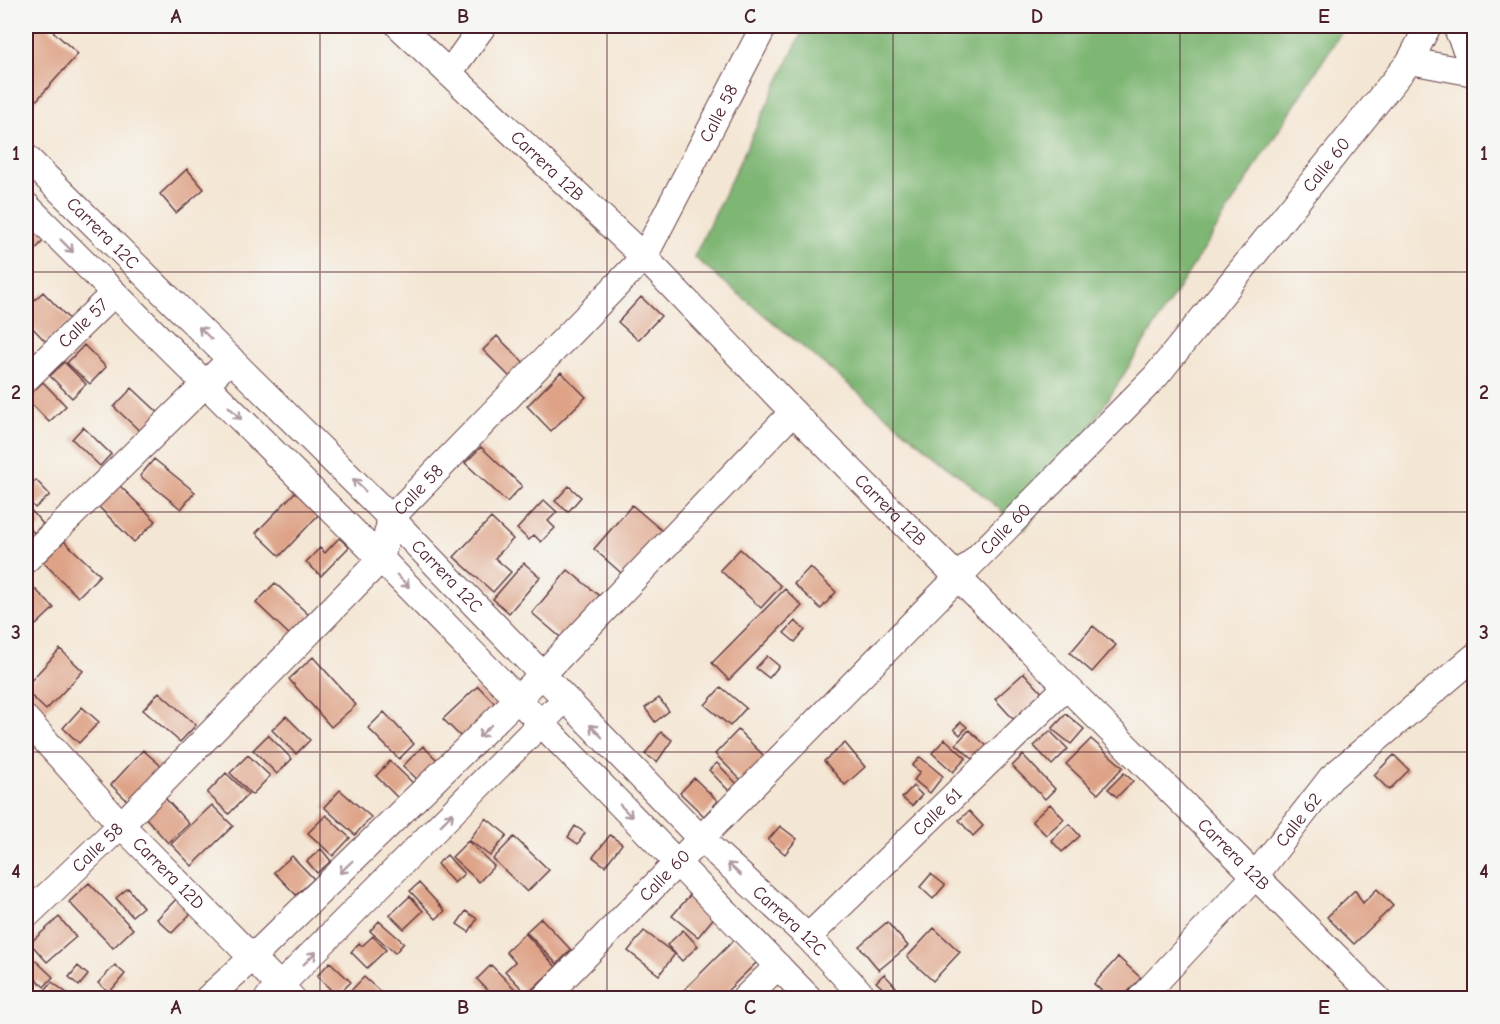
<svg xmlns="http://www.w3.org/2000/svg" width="1500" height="1024" font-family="'Comic Neue',sans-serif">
	<rect width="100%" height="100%" fill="#f6f6f2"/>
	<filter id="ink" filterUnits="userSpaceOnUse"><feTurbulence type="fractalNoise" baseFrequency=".0167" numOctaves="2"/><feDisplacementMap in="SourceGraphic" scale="12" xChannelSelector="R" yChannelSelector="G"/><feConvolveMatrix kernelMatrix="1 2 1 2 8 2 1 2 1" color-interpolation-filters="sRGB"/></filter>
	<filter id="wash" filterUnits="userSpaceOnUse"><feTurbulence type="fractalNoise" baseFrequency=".008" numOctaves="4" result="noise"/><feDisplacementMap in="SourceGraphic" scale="24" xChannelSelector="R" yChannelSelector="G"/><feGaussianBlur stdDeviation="1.35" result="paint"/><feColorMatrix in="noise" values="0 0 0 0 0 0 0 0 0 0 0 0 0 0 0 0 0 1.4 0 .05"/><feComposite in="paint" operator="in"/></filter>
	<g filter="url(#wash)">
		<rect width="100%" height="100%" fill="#f4e6d4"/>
		<path fill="#7eb673" stroke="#646a4f" stroke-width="1.5" d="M805,26H1345L1025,530L694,257Z"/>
		<g id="blocks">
			<path fill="#dea387" d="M26,26H47L78,54L26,112Z
				M187,169L204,189L176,213L160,194Z
				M30,218L48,236L26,259V223Z
				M43,292L71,321L47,343L26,321V308Z
				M641,297L661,316L638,340L618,322Z
				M497,336L524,363L510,377L483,350Z
				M84,345L106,367L90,384L67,363Z
				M64,362L86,384L72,398L50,376Z
				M561,372L586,397L551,431L527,406Z
				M43,382L66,406L49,422L26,398Z
				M132,388L163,417L145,436L114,407Z
				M83,427L111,454L100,466L72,439Z
				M481,447L522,486L507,502L465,463Z
				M154,459L195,492L181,509L140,476Z
				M36,480L50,495L35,508L26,498V490Z
				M119,485L156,521L134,542L98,506Z
				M569,486L581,497L568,512L555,501Z
				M297,490L321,512L280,556L256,533Z
				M544,500L557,512L548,521L555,528L541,542L534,535L529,540L517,529Z
				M632,505L667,535L628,579L594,549Z
				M28,507L43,524L34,533L26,524V510Z
				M491,518L513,539L495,558L511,572L493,592L454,557Z
				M339,538L349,547L321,576L306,562L320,548L325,553Z
				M64,541L100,575L78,597L43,562Z
				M740,549L781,586L761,608L720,570Z
				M524,563L540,577L509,613L493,599Z
				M810,567L836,592L821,609L794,584Z
				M568,570L602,598L566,642L532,613Z
				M28,582L54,608L36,625L26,614V584Z
				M275,583L313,619L294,639L256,603Z
				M785,589L802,606L729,680L712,663Z
				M795,621L805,630L795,642L784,633Z
				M1093,626L1116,645L1092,672L1070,653Z
				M60,649L83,671L46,710L26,691V686Z
				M767,656L779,666L769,678L756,668Z
				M313,657L356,705L331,727L289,679Z
				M1024,673L1045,696L1016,722L995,699Z
				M478,686L501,710L467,743L443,719Z
				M721,687L746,708L730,726L705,705Z
				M159,692L196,725L180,742L143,710Z
				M659,698L669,711L655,722L645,708Z
				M82,707L99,722L79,743L63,728Z
				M384,712L414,744L399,759L368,728Z
				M1066,714L1084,729L1071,744L1052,729Z
				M286,716L310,740L296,754L272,730Z
				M961,722L967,727L960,735L954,729Z
				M738,730L768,760L744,783L715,754Z
				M969,730L989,748L976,762L956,744Z
				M1050,731L1068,749L1052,765L1034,746Z
				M661,732L672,740L657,762L645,754Z
				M268,735L292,759L277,774L253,750Z
				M945,739L966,758L953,772L932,753Z
				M1091,739L1123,767L1098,794L1066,764Z
				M845,743L865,767L845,785L824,761Z
				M423,746L439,762L420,782L403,766Z
				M143,750L167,771L134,807L111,785Z
				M248,755L270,776L252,795L230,773Z
				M1023,755L1055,789L1045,799L1012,766Z
				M1394,755L1409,770L1389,790L1374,775Z
				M920,757L943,776L930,793L914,780L920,772L912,766Z
				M390,761L413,783L398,798L376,776Z
				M717,763L738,785L730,792L709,770Z
				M226,773L248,794L229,814L207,793Z
				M1124,773L1133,781L1117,797L1108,789Z
				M694,778L718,801L704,816L680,793Z
				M913,786L922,795L912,806L902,798Z
				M340,790L371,817L355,835L324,807Z
				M165,798L189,824L168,843L145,817Z
				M1050,804L1064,819L1046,835L1032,821Z
				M212,805L233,826L192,866L171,844Z
				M969,811L983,826L973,836L959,820Z
				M326,815L350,838L333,856L308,833Z
				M486,818L507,835L490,856L469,840Z
				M1069,824L1080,836L1062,852L1051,840Z
				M575,826L585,833L578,844L568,837Z
				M780,826L797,839L785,854L768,840Z
				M610,835L622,844L605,866L593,857Z
				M514,837L549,870L527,892L493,859Z
				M468,841L494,866L479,882L452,857Z
				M321,849L331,861L317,873L307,861Z
				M447,855L464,874L454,883L437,864Z
				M292,856L314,879L296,895L274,872Z
				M931,874L945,885L933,899L920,887Z
				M89,883L133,929L113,948L69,902Z
				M419,883L445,911L436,919L410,891Z
				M128,888L143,907L132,916L116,898Z
				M1377,889L1393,906L1354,944L1327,917L1355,890L1363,903Z
				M181,894L196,908L172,933L157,919Z
				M691,894L716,915L698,937L672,916Z
				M410,896L423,911L404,929L390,915Z
				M466,911L477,919L469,932L457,924Z
				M59,917L76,937L47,962L30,943Z
				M541,918L571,950L557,964L526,932Z
				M379,921L404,943L395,953L370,931Z
				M887,922L908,946L879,970L859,946Z
				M934,928L960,952L933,981L907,957Z
				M683,930L698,946L682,961L667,945Z
				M644,931L675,954L659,975L628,951Z
				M525,933L556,967L527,994L505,971L515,962L506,952Z
				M373,936L386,950L367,968L351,952L359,943L362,946Z
				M735,939L757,962L720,998H691L683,991Z
				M1118,957L1141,978L1122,998H1110L1094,984Z
				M35,960L53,977L44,987L37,980L29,989L26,986V970Z
				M330,962L351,982L337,996L317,976Z
				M115,965L125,974L109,993L98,983Z
				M491,965L518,992L511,998H495L477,979Z
				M78,966L88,975L79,986L69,977Z
				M884,974L896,987L889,994L876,982Z
				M364,977L384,995L381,998H344Z
				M52,982L68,994L65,998H55L45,990Z"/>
		</g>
	</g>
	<g filter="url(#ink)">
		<use href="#blocks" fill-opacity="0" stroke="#643d44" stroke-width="1.5"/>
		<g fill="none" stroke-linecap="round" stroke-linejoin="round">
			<defs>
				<g id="minor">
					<path id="s1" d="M399,26L644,257L793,412L1377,998"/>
					<path d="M1456,26L1474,69"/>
					<path d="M1410,61L1474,73"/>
					<path d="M449,73L483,26"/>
					<path id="s2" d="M26,157L391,518L700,838L808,937L865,998"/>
					<path d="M26,205L381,559L809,998"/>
					<path id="s3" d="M26,379L114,293"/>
					<path d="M26,560L231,359"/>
					<path id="s4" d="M26,719L121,825L292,998"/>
					<path id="s5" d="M26,916L121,825L381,559L391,518L644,257L764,26"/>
					<path id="s6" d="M808,937L1066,687"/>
					<path d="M208,998L252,958L542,675L793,412"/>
					<path d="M268,998L553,711"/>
					<path id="s7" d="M544,998L1156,376L1410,61L1428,26"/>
					<path d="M745,998L778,966"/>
					<path id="s8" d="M1141,998L1255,876L1331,778L1474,657"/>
				</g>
			</defs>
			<use href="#minor" stroke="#643d44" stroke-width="28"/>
			<use href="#minor" stroke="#fff" stroke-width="26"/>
		</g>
		<defs><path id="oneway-shaft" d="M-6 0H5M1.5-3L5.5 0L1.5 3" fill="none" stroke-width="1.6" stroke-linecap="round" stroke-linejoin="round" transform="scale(1.5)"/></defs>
		<g stroke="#ae9aa0">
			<use href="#oneway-shaft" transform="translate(67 246) rotate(45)"/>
			<use href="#oneway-shaft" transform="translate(205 333) rotate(-136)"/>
			<use href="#oneway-shaft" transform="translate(235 413) rotate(45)"/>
			<use href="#oneway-shaft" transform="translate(359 485) rotate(-135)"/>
			<use href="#oneway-shaft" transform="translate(403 581) rotate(46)"/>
			<use href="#oneway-shaft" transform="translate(485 731) rotate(136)"/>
			<use href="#oneway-shaft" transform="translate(596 731) rotate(-134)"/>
			<use href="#oneway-shaft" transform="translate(626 811) rotate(46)"/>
			<use href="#oneway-shaft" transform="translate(447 819) rotate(-45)"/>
			<use href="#oneway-shaft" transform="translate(346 867) rotate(136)"/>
			<use href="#oneway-shaft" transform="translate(734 869) rotate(-137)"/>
			<use href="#oneway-shaft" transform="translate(310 958) rotate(-45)"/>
		</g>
	</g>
	<path fill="none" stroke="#4a1f2b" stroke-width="1.5" stroke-opacity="0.55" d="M320,26V998M607,26V998M893,26V998M1180,26V998M26,272H1474M26,512H1474M26,752H1474"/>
	<g text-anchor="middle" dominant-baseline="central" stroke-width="5" stroke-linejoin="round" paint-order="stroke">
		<g font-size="18" fill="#4a1f2b" stroke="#f6f6f2">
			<text stroke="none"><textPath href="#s5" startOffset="1071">Calle 58</textPath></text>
			<text stroke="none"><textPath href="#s7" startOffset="1144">Calle 60</textPath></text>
			<text stroke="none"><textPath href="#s1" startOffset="204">Carrera 12B</textPath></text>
			<text stroke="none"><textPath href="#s2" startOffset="108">Carrera 12C</textPath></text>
			<text stroke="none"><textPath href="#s3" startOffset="80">Calle 57</textPath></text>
			<text stroke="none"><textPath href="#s5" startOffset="585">Calle 58</textPath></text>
			<text stroke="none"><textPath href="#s1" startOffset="690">Carrera 12B</textPath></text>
			<text stroke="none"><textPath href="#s7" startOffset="658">Calle 60</textPath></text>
			<text stroke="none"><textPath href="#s2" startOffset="594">Carrera 12C</textPath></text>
			<text stroke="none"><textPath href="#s6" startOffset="180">Calle 61</textPath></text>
			<text stroke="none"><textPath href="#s8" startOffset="238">Calle 62</textPath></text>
			<text stroke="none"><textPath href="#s5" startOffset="99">Calle 58</textPath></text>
			<text stroke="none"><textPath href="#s1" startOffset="1176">Carrera 12B</textPath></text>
			<text stroke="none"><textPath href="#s4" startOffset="210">Carrera 12D</textPath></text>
			<text stroke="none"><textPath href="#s7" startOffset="172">Calle 60</textPath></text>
			<text stroke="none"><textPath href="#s2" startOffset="1080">Carrera 12C</textPath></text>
		</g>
	</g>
	<rect width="1500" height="1024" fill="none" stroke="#f6f6f2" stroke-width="66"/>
	<rect x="33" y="33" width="1434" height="958" fill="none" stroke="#4a1f2b" stroke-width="2"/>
	<g font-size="20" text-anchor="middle" font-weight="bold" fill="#4a1f2b">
		<text x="176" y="23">A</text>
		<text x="463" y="23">B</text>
		<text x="750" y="23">C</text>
		<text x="1037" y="23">D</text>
		<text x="1324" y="23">E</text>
		<text x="16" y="160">1</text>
		<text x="1484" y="160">1</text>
		<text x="16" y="399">2</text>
		<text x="1484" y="399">2</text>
		<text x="16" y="639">3</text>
		<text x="1484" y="639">3</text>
		<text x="16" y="878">4</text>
		<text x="1484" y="878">4</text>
		<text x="176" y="1014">A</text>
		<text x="463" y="1014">B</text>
		<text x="750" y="1014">C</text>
		<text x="1037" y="1014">D</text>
		<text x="1324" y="1014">E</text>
	</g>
</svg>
